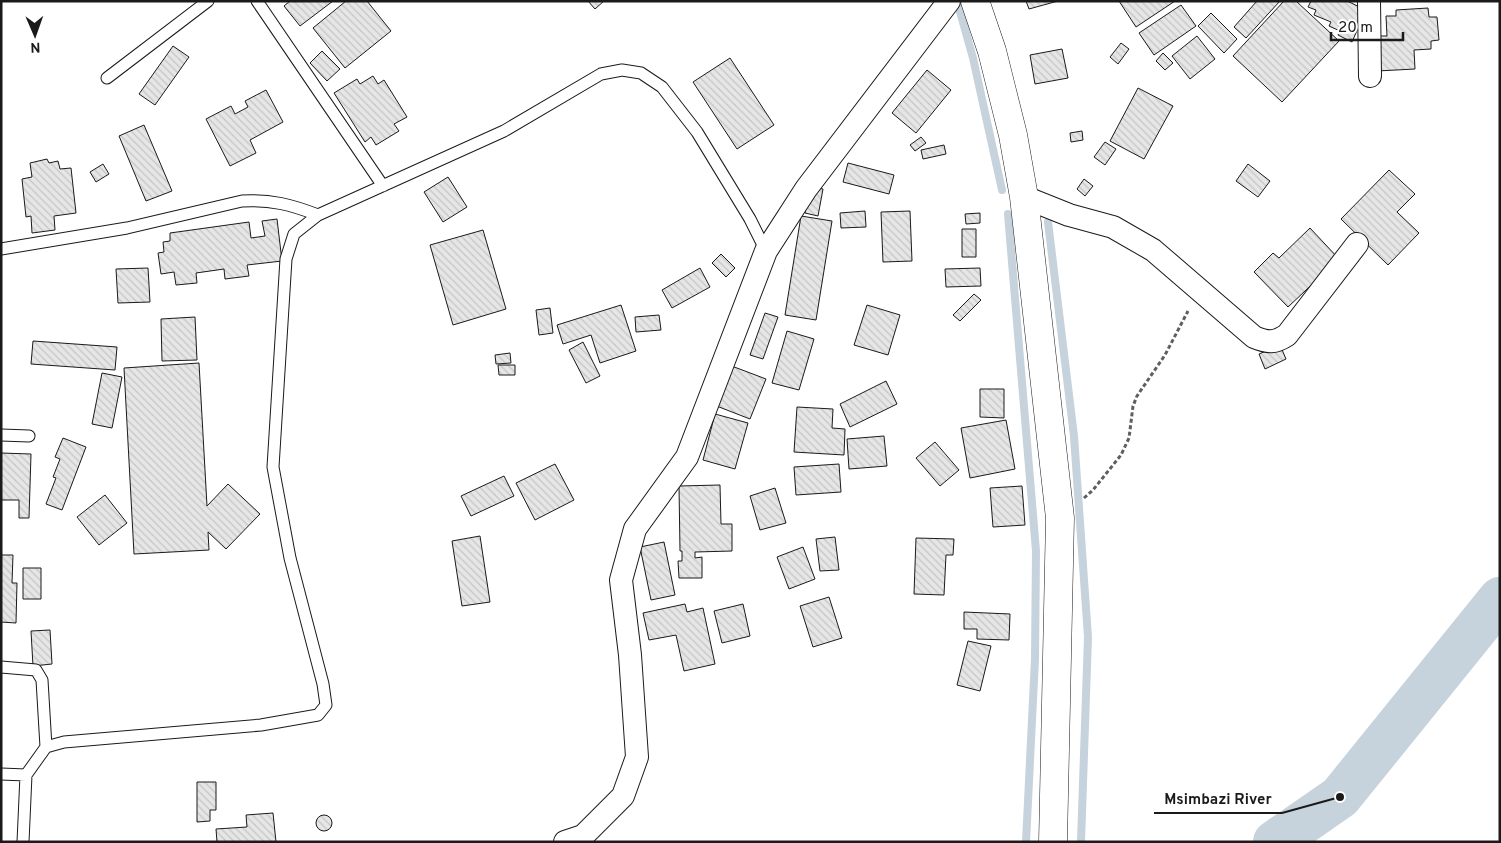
<svg xmlns="http://www.w3.org/2000/svg" width="1501" height="843" font-family="Overpass,sans-serif">
	<defs>
		<pattern id="building-back-hatch" width="6" height="6" patternUnits="userSpaceOnUse" patternTransform="scale(1.25)"><rect width="6" height="6" fill="#e6e6e6"/><path d="M-1 5l2 2M0 0l6 6M5-1l2 2" fill="none" stroke="#c5c5c5"/></pattern>
	</defs>
	<rect width="100%" height="100%" fill="#fff"/>
	<g fill="none" stroke-linecap="round" stroke-linejoin="round">
		<path stroke="#c6d2dc" stroke-width="8" d="M957,1L973,58L1002,190
			M1008,214L1036,551L1035,659L1026,842
			M1048,222L1074,436L1088,637L1081,842"/>
		<path stroke="#c6d2dc" stroke-width="44" d="M1275,842L1340,797L1500,599"/>
	</g>
	<path fill="url(#building-back-hatch)" stroke="#1a1a1a" d="M290,1H333L300,26L284,6Z
		M346,1H367L391,31L345,68L313,28Z
		M588,1H604L595,9Z
		M1026,1H1058L1029,9Z
		M1119,1H1175L1136,27Z
		M1257,1H1280L1246,38L1234,27Z
		M1284,1H1296L1339,41L1282,102L1233,56Z
		M1311,1H1347L1366,10L1352,42L1338,35L1340,31L1329,26L1331,22L1314,15L1316,10L1308,7Z
		M1181,5L1196,26L1154,55L1139,33Z
		M1428,8L1429,17H1437L1439,40L1431,41V49L1414,50L1415,69L1377,71L1375,36H1387L1386,16H1396V10Z
		M1211,13L1237,39L1224,53L1198,26Z
		M1197,36L1215,59L1190,79L1172,56Z
		M1121,43L1129,49L1118,64L1110,57Z
		M173,46L189,57L155,105L139,94Z
		M1062,49L1068,78L1035,84L1030,55Z
		M322,51L340,69L327,81L310,63Z
		M1163,53L1173,63L1165,70L1156,61Z
		M730,58L774,125L737,149L693,82Z
		M927,70L951,90L916,133L892,113Z
		M373,76L378,84L384,80L407,117L394,124L399,131L376,145L371,137L365,142L334,93L357,79L360,84Z
		M1138,88L1173,106L1144,159L1110,141Z
		M266,90L283,122L250,140L256,153L230,166L206,119L231,106L235,114L248,107L245,101Z
		M144,125L172,191L146,201L119,136Z
		M1082,131L1083,140L1071,142L1070,133Z
		M921,137L926,143L915,151L910,145Z
		M1105,142L1116,149L1105,165L1094,157Z
		M944,145L946,154L923,159L921,150Z
		M47,159L49,163L58,161L60,169L71,168L76,213L54,216L55,230L32,233L31,216L26,217L22,179L32,177L30,163Z
		M848,163L894,175L889,194L843,182Z
		M103,164L109,174L96,182L90,172Z
		M1248,164L1270,181L1258,197L1236,181Z
		M1389,170L1415,194L1397,212L1419,233L1388,265L1341,219Z
		M448,177L467,207L443,222L424,192Z
		M1084,179L1093,186L1085,196L1077,189Z
		M810,187L823,189L818,216L805,213Z
		M865,211L866,227L841,228L840,213Z
		M910,211L912,261L883,262L881,212Z
		M980,213V223L966,224L965,214Z
		M801,216L832,221L816,320L785,315Z
		M277,219L282,261L247,265L249,276L225,279L224,269L196,273L197,283L176,285L174,272L161,274L158,253L164,252L163,242L170,241V233L249,222L251,238L265,236L262,221Z
		M1310,228L1339,259L1288,307L1254,272L1273,253L1279,258Z
		M962,229H976V257H962Z
		M483,230L506,309L453,325L430,245Z
		M721,254L735,268L726,277L712,263Z
		M148,268L150,302L118,303L116,269Z
		M700,268L710,287L672,308L662,290Z
		M980,268L981,286L946,287L945,269Z
		M974,294L981,300L960,321L953,315Z
		M621,305L636,351L600,363L591,335L563,344L557,325Z
		M867,305L900,315L888,355L854,345Z
		M550,308L553,333L539,335L536,310Z
		M765,313L778,317L763,359L750,355Z
		M659,315L661,330L636,332L635,317Z
		M195,317L197,360L162,361L161,319Z
		M787,331L814,339L799,390L772,383Z
		M33,341L117,347L115,370L31,364Z
		M583,342L600,376L586,383L569,350Z
		M1280,345L1286,359L1265,369L1259,354Z
		M510,353L511,363L496,364L495,355Z
		M199,363L207,506L228,484L260,514L226,549L208,532L209,550L134,554L124,368Z
		M498,365H515V375H499Z
		M729,365L766,379L750,419L714,405Z
		M102,373L122,377L112,428L92,424Z
		M886,381L897,404L850,427L840,404Z
		M980,389H1004V418L980,417Z
		M797,407L833,409L832,428L845,429L844,455L794,452Z
		M715,414L748,423L735,469L703,460Z
		M1006,420L1015,469L970,478L961,428Z
		M884,436L887,466L849,469L847,439Z
		M63,438L86,447L62,510L46,504L56,478L53,477L60,459L55,457Z
		M935,442L959,470L940,486L916,458Z
		M1,453L31,454L29,518H19V500H1Z
		M555,464L574,500L535,520L516,483Z
		M839,464L841,492L796,495L794,467Z
		M504,476L514,496L471,516L461,496Z
		M720,485L721,524H732V551L695,552V558L702,557V578H679L678,561H682V551H680L679,486Z
		M1022,486L1025,525L993,527L990,488Z
		M775,488L786,523L760,530L750,496Z
		M105,495L127,523L99,545L77,517Z
		M480,536L490,602L462,606L452,541Z
		M835,537L839,570L820,571L816,539Z
		M916,538L954,539L953,555H946L944,595L914,594Z
		M664,542L675,595L651,600L640,547Z
		M803,547L815,579L789,589L777,557Z
		M1,555H13L12,583H17L16,623L1,622Z
		M23,568H41V599H23Z
		M829,597L842,638L813,647L800,606Z
		M685,604L687,612L703,608L715,664L684,671L676,635L649,640L643,613Z
		M743,604L750,636L722,643L714,611Z
		M964,612L1010,614L1009,640L977,639V629H964Z
		M50,630L52,664L33,666L31,631Z
		M968,641L991,646L980,691L957,685Z
		M197,782H216V810H210V821L197,822Z
		M273,813L276,842H217L216,829L247,827L246,815Z
		M316 823a8 8 0 1 1 16 0a8 8 0 1 1-16 0Z"/>
	<g fill="none" stroke-linecap="round" stroke-linejoin="round">
		<defs>
			<path id="service" d="M257,1L383,186
				M107,78L208,1
				M1,249L127,228L242,201C270,199 292,205 318,215
				M1,435L29,436
				M1,667L36,670L42,680L46,747
				M1,774L26,775
				M23,842L26,775L46,747L64,742L261,725L318,715L326,705L323,684L290,558L273,467L286,259L294,234L318,215L504,131L601,74L622,70L641,73L662,87L697,132L750,219L766,251"/>
			<path id="minor" d="M1369,1L1370,76
				M1024,197L1069,215L1113,227L1153,250L1254,337C1268,343 1275,343 1287,335L1357,244
				M565,842L583,836L623,796L637,757L630,655L621,580L635,529L687,457L766,251L806,189L949,1"/>
			<path id="secondary" d="M975,1L992,51L1013,135L1024,197L1060,518L1053,842"/>
		</defs>
		<use href="#service" stroke="#1a1a1a" stroke-width="13"/>
		<use href="#minor" stroke="#1a1a1a" stroke-width="24"/>
		<use href="#secondary" stroke="#1a1a1a" stroke-width="29"/>
		<path stroke="#5f5f5f" stroke-width="3" stroke-dasharray="4 2.5" stroke-linecap="butt" d="M1084,498L1093,490L1121,455L1129,438L1133,406L1137,396L1165,355L1188,311"/>
		<use href="#service" stroke="#fff" stroke-width="11"/>
		<use href="#minor" stroke="#fff" stroke-width="22"/>
		<use href="#secondary" stroke="#fff" stroke-width="28"/>
	</g>
	<path fill="none" stroke="#1a1a1a" stroke-width="2" d="M1340 797L1282 813H1154"/>
	<circle fill="#1a1a1a" stroke="#fff" stroke-width="2" cx="1340" cy="797" r="5"/>
	<g font-size="15" text-anchor="middle" font-weight="bold" fill="#1a1a1a" stroke="#fff" stroke-width="4" stroke-linejoin="round" paint-order="stroke">
		<text x="1218" y="804">Msimbazi River</text>
	</g>
	<rect width="1501" height="843" fill="none" stroke="#1a1a1a" stroke-width="5"/>
	<g transform="translate(35 35) rotate(178)" stroke="#ffffff" stroke-width="4" paint-order="stroke">
	<path d="M0-4L9 19L0 12L-9 19Z" fill="#1a1a1a"/>
	<text y="-8" font-size="14" font-weight="bold" text-anchor="middle" fill="#1a1a1a">N</text>
	</g>
	<path d="M1331 32v8h72v-8" fill="none" stroke="#1a1a1a" stroke-width="2.5"/>
	<text x="1338" y="32" font-size="15" fill="#1a1a1a" stroke="#ffffff" stroke-width="4" paint-order="stroke">20 m</text>
</svg>
